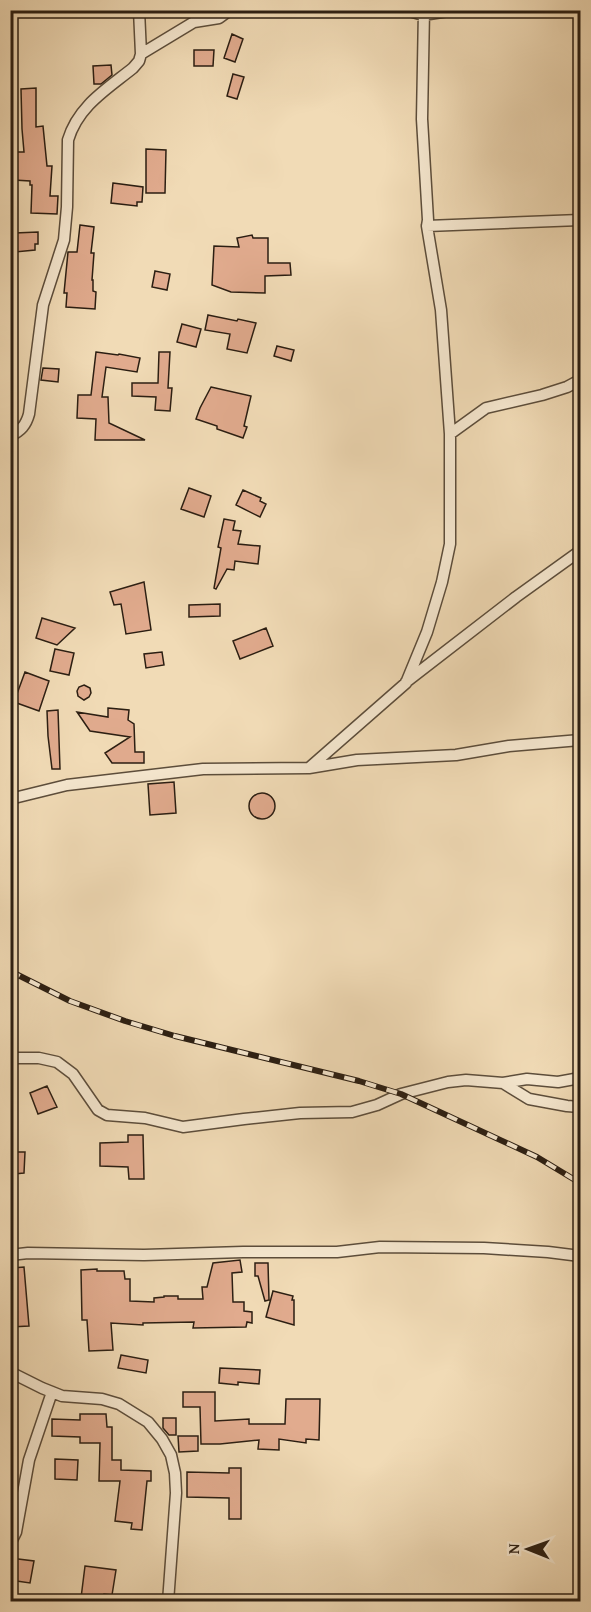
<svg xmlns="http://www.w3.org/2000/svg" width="591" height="1612" font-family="'Gentium Book Plus',serif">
	<rect width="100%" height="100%" fill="#f1dbb6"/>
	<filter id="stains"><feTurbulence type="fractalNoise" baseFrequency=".00333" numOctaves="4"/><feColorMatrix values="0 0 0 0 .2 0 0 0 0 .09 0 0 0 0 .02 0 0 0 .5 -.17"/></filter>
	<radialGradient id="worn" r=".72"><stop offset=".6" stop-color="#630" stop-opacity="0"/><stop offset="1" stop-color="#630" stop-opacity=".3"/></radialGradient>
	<path fill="#e1ab8e" stroke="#2b1e12" stroke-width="1.5" d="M232,34L243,39L235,62L224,58Z
		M194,50H214L213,66H194Z
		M111,65L112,75L101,84H94L93,66Z
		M233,74L244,77L237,99L227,96Z
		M36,88V127L43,126L47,166H52L50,196H58L57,214L31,213L32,185H30V181L14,180V165H10V152H24L22,129L21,89Z
		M146,149L166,150L165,193H146Z
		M113,183L143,187L142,202H137V206L111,203Z
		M80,225L94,227L91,253H94L92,280H93V291L96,292L95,309L66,307L67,293H64L68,252H77Z
		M38,232V244H35V250L15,252V233Z
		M252,235L253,238H268V263H290L291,275L265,276V293L231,292L212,285L214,246L239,247L237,238Z
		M155,271L170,274L167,290L152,287Z
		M208,315L237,321L238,319L256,323L247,353L227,349L230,334L205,330Z
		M182,324L201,329L196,347L177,342Z
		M277,346L294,350L291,361L274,356Z
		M96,352L118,355L119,354L140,358L137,372L106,367L102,397H108L109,423L145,440H95L96,419L77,418L78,395H91Z
		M159,352H170L168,388H172L170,411L155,410L156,397L132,396V383H158Z
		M43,368L59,369L58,382L41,380Z
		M211,387L251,396L244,426L247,427L243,438L217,429V426L196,419L200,408Z
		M189,488L211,496L204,517L181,509Z
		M243,490L261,498L260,501L266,504L260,517L236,505Z
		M224,519L235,521L233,530L241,531L238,544L260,546L258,564L235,561L234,570L227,569L216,589L214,588L221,548L218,547Z
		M144,582L151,630L126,634L121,604L114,605L110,592Z
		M220,604V616L189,617V605Z
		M42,618L75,628L57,645L36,638Z
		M266,628L273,646L240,659L233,641Z
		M55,649L74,653L69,675L50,671Z
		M162,652L164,665L146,668L144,654Z
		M25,672L49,681L39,711L14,702Z
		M84,685L90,688L91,693L89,697L84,700L78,696L77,691L79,687Z
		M108,708L129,710L128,720L134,724L135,752H144V763H112L105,753L130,737L90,731L77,712L108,717Z
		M58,710L60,769H52L48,736L47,711Z
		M174,782L176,813L150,815L148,784Z
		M249 806a13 13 0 1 1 26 0a13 13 0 1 1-26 0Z
		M47,1086L57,1107L38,1114L30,1093Z
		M128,1135H143L144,1179H129L128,1167L100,1166V1143L128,1142Z
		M13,1152H25L24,1173L14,1174Z
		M240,1260L242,1272L232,1273L233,1302H244V1311L252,1312V1323L247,1322L246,1327L193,1328L194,1322L143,1323V1325L111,1323L113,1350L89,1351L87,1320H82L81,1270L97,1269V1271H124L125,1279H130V1301L154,1302V1298L164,1297V1296H178V1299H203L202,1287H207L213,1263Z
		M255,1263H268L269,1300L265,1301L258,1276H255Z
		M24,1267L29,1326L10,1327V1313H16L12,1268Z
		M273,1291L293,1296L292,1300H294V1325L266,1317Z
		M121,1355L148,1360L146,1373L118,1368Z
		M220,1368L260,1370L259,1384L238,1382V1385L219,1383Z
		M183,1392H215V1421L249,1419V1424H285L286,1399H320L319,1440L306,1439V1443L279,1439V1450L258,1449L259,1440L220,1444H201L200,1407H183Z
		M80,1414H106L107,1427H112V1460H121V1470L151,1471V1481H147L142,1530L131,1529L132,1523L115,1521L120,1481H99L100,1443H80V1437L52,1436V1419L80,1420Z
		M163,1418H176V1435H169L163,1428Z
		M178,1436H198V1451L179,1452Z
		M55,1459L78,1460L77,1480L55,1479Z
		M229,1468H241V1519H229V1498L187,1497V1472L229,1473Z
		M10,1558L34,1561L30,1583L10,1580Z
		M85,1566L116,1570L112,1595L104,1594L103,1602H92V1599L81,1598Z"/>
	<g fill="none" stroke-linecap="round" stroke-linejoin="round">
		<defs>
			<path id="street" d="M139,10L141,54
				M406,10L423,15L455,10
				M427,226L580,220
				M450,434L486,408L542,395L567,387L580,380
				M10,436C21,431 26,425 29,414L43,305L64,240L67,207L68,140C78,106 107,89 133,68L139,61L141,54L194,22L219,18L230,10
				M406,682L516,597L580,551
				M309,768L357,760L456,755L509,746L580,740
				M10,799L67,785L203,769L309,768L406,683L427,632L442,582L450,544V434L441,310L427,226L428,220L422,119L424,10
				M10,1058H39L57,1062L73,1074L98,1110L107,1115L145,1118L183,1127L244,1119L300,1113L352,1112L377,1105L401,1094L448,1082L466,1080L503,1083L527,1079L558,1082L580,1078
				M503,1083L529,1099L567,1106L580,1107
				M10,1255L28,1253L144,1255L243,1252H337L380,1247L484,1248L548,1252L580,1256
				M10,1372L42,1388L62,1396L102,1399L119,1404L148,1422L162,1439L171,1455L175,1473L176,1493L168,1602
				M10,1544L16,1532L29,1460L52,1392"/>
		</defs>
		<use href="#street" stroke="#5c4d3b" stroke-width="13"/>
		<use href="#street" stroke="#f6e8d0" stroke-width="10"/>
		<defs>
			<path id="rail" d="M10,971L70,1001L125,1021L175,1036L359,1081L401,1094L537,1157L580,1183"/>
		</defs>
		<use href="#rail" stroke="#2b1e12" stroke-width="6"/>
		<use href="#rail" stroke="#f6e8d0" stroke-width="4" stroke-dasharray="11" stroke-linecap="butt"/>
	</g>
	<rect width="591" height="1612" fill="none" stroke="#f1dbb6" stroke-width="36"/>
	<rect x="12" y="12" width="567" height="1588" fill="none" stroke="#2b1e12" stroke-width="3"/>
	<rect x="18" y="18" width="555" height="1576" fill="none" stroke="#2b1e12" stroke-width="1.5"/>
	<g transform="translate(528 1549) rotate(271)" stroke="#f6e8d0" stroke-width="4.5" paint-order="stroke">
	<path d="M0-4.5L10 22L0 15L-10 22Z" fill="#2b1e12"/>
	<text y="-9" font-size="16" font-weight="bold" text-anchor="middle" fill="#2b1e12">N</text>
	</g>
	<rect width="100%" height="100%" filter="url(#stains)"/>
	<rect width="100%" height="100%" fill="url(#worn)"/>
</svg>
